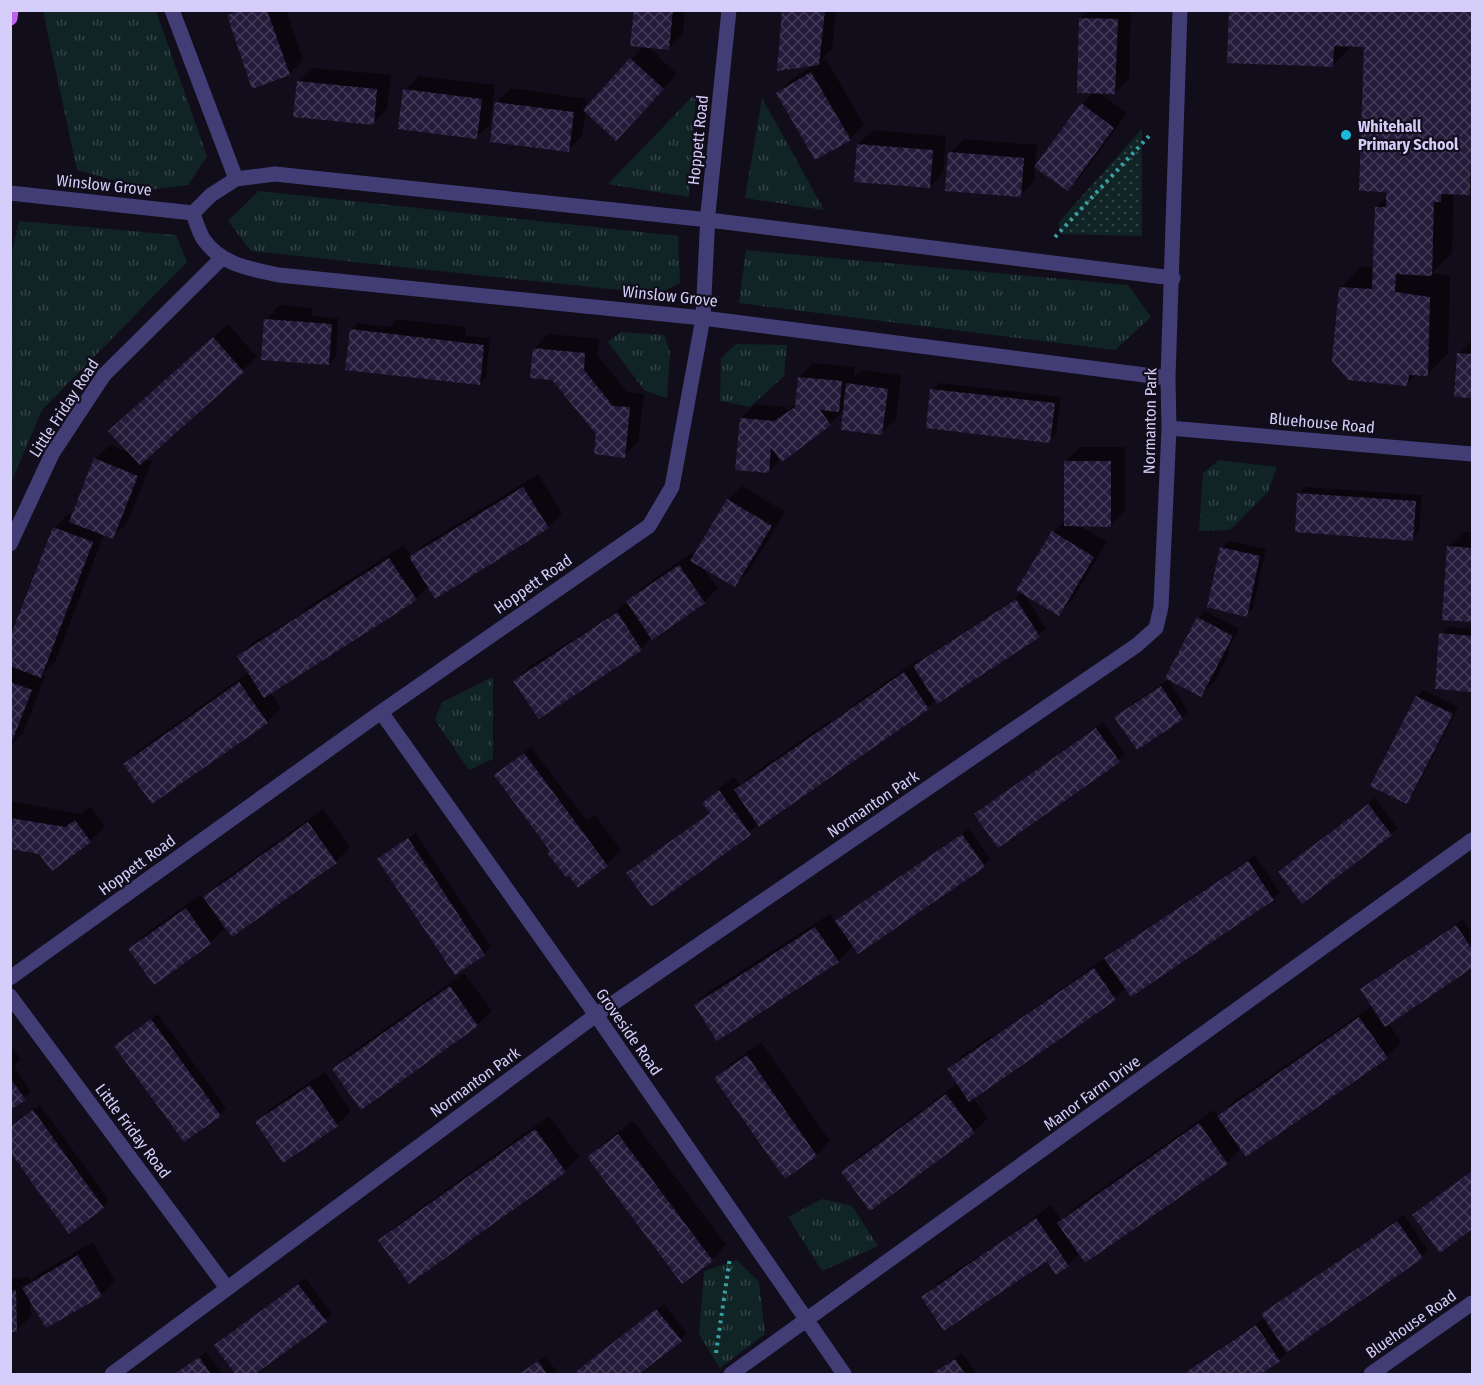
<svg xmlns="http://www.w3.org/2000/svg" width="1483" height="1385" font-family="'Fira Sans Condensed',sans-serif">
	<defs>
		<pattern id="grass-tufts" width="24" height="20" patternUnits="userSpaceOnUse" patternTransform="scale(1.5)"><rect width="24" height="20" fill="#112425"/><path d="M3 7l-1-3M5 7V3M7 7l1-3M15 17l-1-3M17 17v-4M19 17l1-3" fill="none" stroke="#334346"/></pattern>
		<pattern id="park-dots" width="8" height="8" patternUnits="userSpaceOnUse" patternTransform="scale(1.5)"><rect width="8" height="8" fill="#112425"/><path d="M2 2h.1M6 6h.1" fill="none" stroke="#334346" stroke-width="1.8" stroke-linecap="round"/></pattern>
		<pattern id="building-cross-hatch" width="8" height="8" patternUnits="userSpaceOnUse" patternTransform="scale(1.5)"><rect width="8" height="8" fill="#241b3a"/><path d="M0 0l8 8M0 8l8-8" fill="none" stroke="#433b57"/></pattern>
	</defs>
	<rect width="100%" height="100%" fill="#110d1b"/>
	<path fill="url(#grass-tufts)" d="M43,11H156L207,156L188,185L147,190L77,170Z
		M696,93L689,197L607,184H608Z
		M762,98L824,210L745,198Z
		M259,191L678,236L680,283L657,294L251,251L228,221Z
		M19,221L176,235L187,262L42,410L11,483L10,261Z
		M746,250L1128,285L1151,317L1115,350L739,303Z
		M621,332L664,335L670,351L667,398L645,391L608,342Z
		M736,344L787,345L784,376L750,407L720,401L721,358Z
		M1219,460L1277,467L1268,492L1230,530L1199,531L1203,473Z
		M493,677V759L469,770L435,720L442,702Z
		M822,1199L852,1206L878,1246L822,1271L788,1217Z
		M737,1260L759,1282L765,1334L720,1368L699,1334L704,1271Z"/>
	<path fill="url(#park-dots)" d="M1142,129V236L1060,234L1059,222Z"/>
	<path fill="#0007" d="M233,10H286L303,60L289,74L228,15Z
		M636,10H685L683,34L669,48L647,46L677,74L630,125L586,110L582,136L568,150L497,102L511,88L587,99L586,108L644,46Z
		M784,10H836L832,49L820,61L826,59L864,125L850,139L777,93L792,79L818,63Z
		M1089,10H1131L1129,79L1115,93L1098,92L1127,113L1082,175L1068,189L1082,104L1094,92L1080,19Z
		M1230,10H1472V191L1469,194L1454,193L1452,253L1432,273L1450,276L1448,353L1427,375L1417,374L1407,385L1340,288L1361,267L1374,268L1376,208L1387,197L1365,46L1353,45L1332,66Z
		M313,68L391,75L387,109L373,124L299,82Z
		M419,76L495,85L490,124L476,138L405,90Z
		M873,130L946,136L943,173L929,187L858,144Z
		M964,139L1037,145L1034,181L1020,196L950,153Z
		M280,305L312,308V316L338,318L336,357L329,364L266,320Z
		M397,319L466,327L465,336L490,338L486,377L479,384L351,330L358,323L390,327Z
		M228,324L257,357L144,459L152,461L127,523L113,537L104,534L55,662L42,675L45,676L23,733L10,745V642L54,528L68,514L73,516L95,459L110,445L131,453L125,417Z
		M548,334L599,339L597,355L627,392L644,394L638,442L624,456L534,349Z
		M1472,340V397L1455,396L1459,354Z
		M813,363L855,367L854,377L862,370L901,375L896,419L881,433L844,410L830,424L781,459L768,472L741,418L755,404L787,407L786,411L797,403L799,377Z
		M939,383L1061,397L1056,434L1050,441L932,390Z
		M1080,447H1125V511L1110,525H1078L1107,542L1072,600L1058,614L1053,532L1066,520V461Z
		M538,474L562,513L548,527L428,586L416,599L270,692L281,708L267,722L152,802L125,764L139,750L249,672L239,656L253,642L300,615L307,607L404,545L412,557L425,544Z
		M742,486L785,512L749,571L735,585L702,566L718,588L704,602L652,638L641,649L539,717L515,681L529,667L599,623L629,601L642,587L693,552L695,555L728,500Z
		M1305,487L1422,495L1419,532L1412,539L1299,494Z
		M1463,532L1472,533V621L1443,619L1449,546Z
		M1229,541L1266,549L1253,608L1247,615L1222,548Z
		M1023,593L1046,629L1039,635L937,702L936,700L928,707L759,824L721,855L628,873L706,816L710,812L704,803L718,789L734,777L740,786L750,776L831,720L832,721L848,710L857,702L919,659L920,661Z
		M1205,611L1239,629L1228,650L1230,652L1215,681L1201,695L1199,618Z
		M1448,627L1472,629V691L1436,688L1441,634Z
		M1168,680L1189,712L1182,718L1116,717L1123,710Z
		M1424,690L1458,707L1413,795L1407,802L1372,785L1417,696Z
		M1103,722L1125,754L1119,761L976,815Z
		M531,747L587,821L595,815L621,850L607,864L578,886L496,775Z
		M1375,798L1398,828L1391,834L1280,872Z
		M10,801L81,814L90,807L105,826L91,840L53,869L40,852L10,847Z
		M323,809L350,847L336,862L222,921L220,923L224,929L210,943L130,949L144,935L200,895L203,899L219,883Z
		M969,829L990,859L984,866L854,945L838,961L696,1005L710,991L830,914L836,923L844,915Z
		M416,833L491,947L484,954L455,973L379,859Z
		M1255,855L1280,892L1273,899L1131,995L1126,988L1115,999L973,1098L988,1118L974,1132L843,1172L857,1158L958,1083L949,1069L963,1055L992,1035L994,1037L1113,952Z
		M1463,919L1472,933V966L1388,1023L1401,1042L1387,1057L1241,1148L1227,1163L1080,1253L1068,1265L1047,1259L923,1297L937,1283L977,1257L978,1258L1051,1205L1061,1220L1073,1209L1214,1110L1218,1116L1233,1102L1373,1005L1362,990L1369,983Z
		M464,973L492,1011L477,1025L361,1107L334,1070L348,1055Z
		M158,1014L226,1108L220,1115L116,1046Z
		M761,1042L830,1141L816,1155L785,1177L716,1078L730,1064Z
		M10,1044L21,1059L14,1066L31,1092L10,1108Z
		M325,1072L351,1111L337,1125L257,1122L271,1108Z
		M40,1105L109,1200L103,1207L10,1150V1127Z
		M549,1116L579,1157L565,1171L380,1241L394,1227Z
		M633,1121L726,1245L712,1259L683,1282L589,1157L603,1143Z
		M1472,1171V1227L1440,1251L1414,1215Z
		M1404,1215L1428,1250L1422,1256L1265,1322L1286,1353L1279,1360L1258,1374H1182L1265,1318L1263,1315L1270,1308Z
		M93,1242L115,1281L101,1295L30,1298L31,1316L17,1330H10V1278L29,1277L30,1282L38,1274Z
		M305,1278L332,1314L252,1374H237L216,1345Z
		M664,1304L687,1333L681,1340L637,1374H574Z
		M206,1352L223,1374H174Z
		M962,1353L976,1374H931L932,1373Z
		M546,1356L558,1374H518Z"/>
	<path fill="url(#building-cross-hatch)" d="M240,10H267L290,75L252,89L227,15Z
		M634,10H673L669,50L630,46Z
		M782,10H825L819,65L777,71Z
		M1229,10H1472V120L1470,195L1441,194V202H1434L1432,276L1396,274L1395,292L1430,297L1428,376L1409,375L1407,386L1348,380L1332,361L1339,287L1372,289L1375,207H1386V192L1359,191L1364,47L1334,46L1333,67L1227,63Z
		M1079,18L1118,19L1115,94L1077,93Z
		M630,58L664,89L616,141L583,110Z
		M811,72L851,140L815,160L776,93Z
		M297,81L377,89L374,125L293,117Z
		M403,89L482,99L477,139L398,129Z
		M495,102L574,112L569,152L490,142Z
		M1081,103L1114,128L1068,191L1034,167Z
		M857,144L933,150L930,188L854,182Z
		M948,152L1024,158L1021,197L945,191Z
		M264,319L332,324L329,365L261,360Z
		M350,329L484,345L480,385L345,370Z
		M213,337L244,372L140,465L108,431Z
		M533,348L585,353L584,370L613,406L630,407L625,458L594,454L596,434L552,380L530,378Z
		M1457,353L1472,354V398L1454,397Z
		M798,377L842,381L839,412L820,410L831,425L782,462L771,448L769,473L735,470L740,418L774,421L773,422L795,407Z
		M846,383L888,389L882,435L841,430Z
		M930,389L1055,403L1050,443L926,428Z
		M94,458L138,476L113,539L69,522Z
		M1064,461H1111V527L1064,526Z
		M523,487L549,528L435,599L409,557Z
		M1297,493L1416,501L1413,541L1295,532Z
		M727,499L772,526L735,587L690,561Z
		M53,527L93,542L41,678L10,666V637Z
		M1052,531L1094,557L1059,616L1016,590Z
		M1447,546L1472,548V622L1442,620Z
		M1220,547L1260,556L1247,617L1207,607Z
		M389,558L417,600L264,698L237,656Z
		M679,565L705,603L652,640L626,601Z
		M1016,599L1040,637L937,704L913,666Z
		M617,612L642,650L539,719L513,681Z
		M1197,617L1233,636L1201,697L1165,678Z
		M1439,633L1472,636V692L1435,689Z
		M904,672L929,709L759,827L734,790Z
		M10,682L32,690L11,744H10Z
		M239,682L268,723L152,804L123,764Z
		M1161,686L1183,719L1137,750L1114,717Z
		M1416,696L1453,714L1407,804L1370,786Z
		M1096,728L1120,762L998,848L974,814Z
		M524,753L608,866L578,888L569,876L566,877L547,853L550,851L494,775Z
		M719,790L751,835L651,907L626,873L710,813L702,803Z
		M1368,804L1392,835L1302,904L1278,872Z
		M10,818L65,827L75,820L91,842L52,871L39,854L10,849Z
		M308,822L337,863L232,937L203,897Z
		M962,834L985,867L858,954L835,921Z
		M408,838L485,955L455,975L377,859Z
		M1248,861L1274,900L1131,997L1104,958Z
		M186,908L211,944L154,985L128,949Z
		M1456,925L1472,949V968L1385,1027L1360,989Z
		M815,927L839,962L717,1041L694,1005Z
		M1094,968L1116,1000L969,1102L947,1069Z
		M450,986L478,1026L361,1110L332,1069Z
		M1359,1017L1388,1058L1246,1157L1217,1116Z
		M151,1019L221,1116L184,1142L114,1046Z
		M747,1055L817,1156L785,1179L714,1078Z
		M10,1078L26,1100L10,1110Z
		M310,1085L338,1126L283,1163L255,1122Z
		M946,1094L975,1133L870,1211L841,1172Z
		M33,1110L104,1208L69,1234L10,1152V1127Z
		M1199,1123L1228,1164L1085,1263L1057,1223Z
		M535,1129L566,1172L409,1284L378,1240Z
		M618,1134L713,1261L682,1284L587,1157Z
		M1472,1171V1229L1440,1253L1412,1215Z
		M1036,1218L1069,1266L1056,1275L1047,1261L944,1331L921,1297Z
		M1397,1221L1423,1258L1287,1352L1261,1314Z
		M78,1255L102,1296L46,1328L22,1288Z
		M298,1284L327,1322L255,1374H235L214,1345Z
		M16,1290L17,1332H10V1291Z
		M656,1309L682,1341L639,1374H573Z
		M1256,1325L1280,1361L1261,1374H1183Z
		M199,1357L211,1374H174L177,1372Z
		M955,1359L965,1374H931Z
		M538,1361L547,1374H519Z"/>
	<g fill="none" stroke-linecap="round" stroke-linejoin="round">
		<path stroke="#39a0a2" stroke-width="4" stroke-dasharray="3 4.5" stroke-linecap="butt" d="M1055,237L1150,135
			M716,1353L730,1257"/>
		<path stroke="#433d76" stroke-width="15" d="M172,10L236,179
			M10,193L193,213
			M193,213C196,222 199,233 204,240C222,265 251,269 279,275L703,318L1168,378
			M193,213L211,195L236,179L275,174L709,220L1173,278
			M1169,428L1472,454
			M10,544L52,454L104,375L222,258
			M381,712L596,1015L844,1374
			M10,978L381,712L649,526L672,487L703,318L708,213L729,10
			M10,996L227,1288
			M112,1374L596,1015L1137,645L1156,628L1161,607L1169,428L1168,378L1180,10
			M731,1374L1472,840
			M1371,1374L1472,1303"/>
		<path stroke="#c360ee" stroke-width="15" d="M10,18L11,10"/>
	</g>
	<circle fill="#18b9db" stroke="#110d1b" stroke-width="2" cx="1346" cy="135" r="6"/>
	<g text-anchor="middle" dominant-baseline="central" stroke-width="4.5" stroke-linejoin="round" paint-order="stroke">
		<g font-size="16" font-weight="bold" fill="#d5cdfa" stroke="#110d1b" text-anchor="start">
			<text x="1358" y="126">Whitehall<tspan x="1358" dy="18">Primary School</tspan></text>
		</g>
		<g font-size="16" fill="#d5cdfa" stroke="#110d1b">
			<text transform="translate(698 140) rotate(-84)">Hoppett Road</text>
			<text transform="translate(104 185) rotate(6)">Winslow Grove</text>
			<text transform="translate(670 296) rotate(6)">Winslow Grove</text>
			<text transform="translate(64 408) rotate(-57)">Little Friday Road</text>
			<text transform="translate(1150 421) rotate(-89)">Normanton Park</text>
			<text transform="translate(1322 423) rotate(5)">Bluehouse Road</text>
			<text transform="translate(533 584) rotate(-35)">Hoppett Road</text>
			<text transform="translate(873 804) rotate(-34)">Normanton Park</text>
			<text transform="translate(137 865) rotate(-36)">Hoppett Road</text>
			<text transform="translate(629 1032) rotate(55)">Groveside Road</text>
			<text transform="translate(475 1082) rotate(-36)">Normanton Park</text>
			<text transform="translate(1092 1093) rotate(-36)">Manor Farm Drive</text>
			<text transform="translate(133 1131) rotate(53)">Little Friday Road</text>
			<text transform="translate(1411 1324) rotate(-35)">Bluehouse Road</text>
		</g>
	</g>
	<rect width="1483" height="1385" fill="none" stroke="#d5cdfa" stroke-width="24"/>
</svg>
